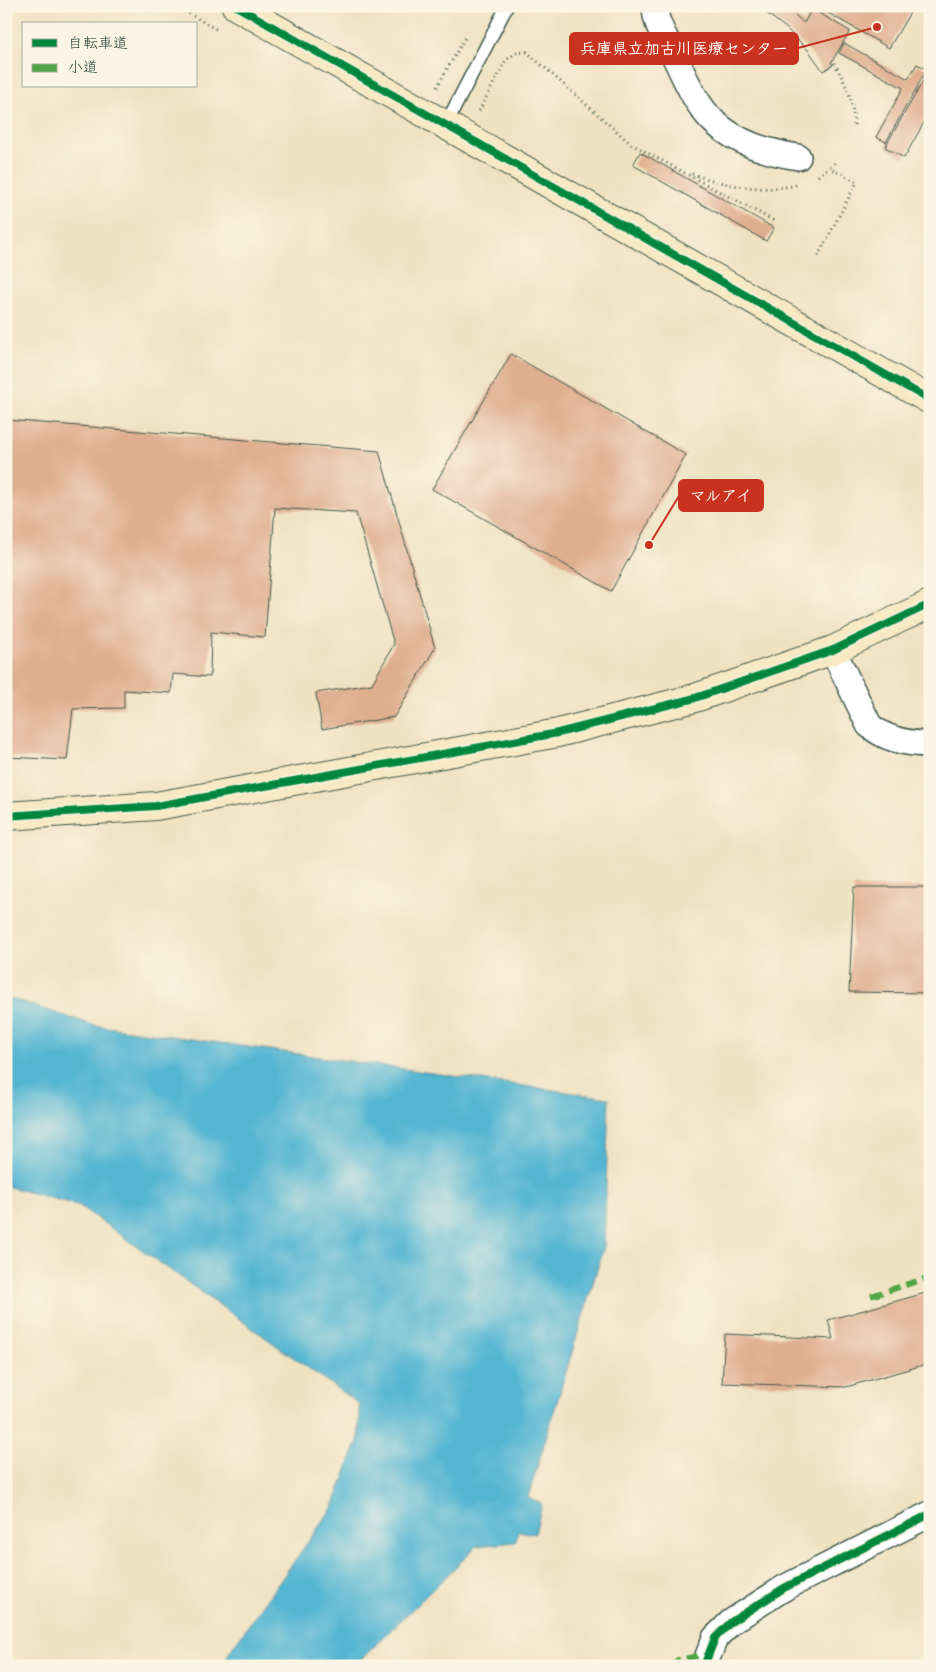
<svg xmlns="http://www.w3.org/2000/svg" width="936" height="1672" font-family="Pangolin,'Klee One',sans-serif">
	<rect width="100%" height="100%" fill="#fcf5e5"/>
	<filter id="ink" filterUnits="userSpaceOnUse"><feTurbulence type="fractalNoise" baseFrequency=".02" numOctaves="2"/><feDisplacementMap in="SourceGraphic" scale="10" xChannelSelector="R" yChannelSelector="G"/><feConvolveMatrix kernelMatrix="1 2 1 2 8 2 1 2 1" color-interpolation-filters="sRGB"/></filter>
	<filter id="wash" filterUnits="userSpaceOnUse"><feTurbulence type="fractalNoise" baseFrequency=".0096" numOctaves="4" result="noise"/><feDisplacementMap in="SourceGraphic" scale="20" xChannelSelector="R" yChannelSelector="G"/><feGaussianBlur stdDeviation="1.12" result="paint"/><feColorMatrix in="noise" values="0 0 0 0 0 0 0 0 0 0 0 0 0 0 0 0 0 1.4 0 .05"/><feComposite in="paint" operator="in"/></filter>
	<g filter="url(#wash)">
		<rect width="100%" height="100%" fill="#efe2c1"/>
		<path fill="#53b5d2" stroke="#397983" d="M6,997L93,1025L609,1098L604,1247L528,1497L542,1504L535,1534L518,1531L516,1542L477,1546L354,1666H223L230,1651L333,1507L359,1438V1404L80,1206L6,1186Z"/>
		<g id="blocks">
			<path fill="#dfae8f" d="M757,6H785L804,23L812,9L850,31L831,63L833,65L823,71L809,51L786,28Z
				M816,6H914L889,48Z
				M844,43L908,79L917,64L927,69L886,142L876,137L903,88L839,53Z
				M930,69V112L904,158L885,147Z
				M640,152L774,228L766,241L633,165Z
				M511,354L686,455L611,591L432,489Z
				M6,420L379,451L435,648L394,717L322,729L316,693L372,684L394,644L356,513L275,508L265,637L211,632L210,677L173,674L171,693L124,690V708L73,709L67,760L6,757Z
				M854,887H930V993L849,992Z
				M929,1292L930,1363L846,1387L722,1383L725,1334L833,1339L828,1320Z"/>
		</g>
	</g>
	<g filter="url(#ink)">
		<use href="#blocks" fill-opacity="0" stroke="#3e5649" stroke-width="1"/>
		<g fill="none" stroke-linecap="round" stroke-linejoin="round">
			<defs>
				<path id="lane" d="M446,124L507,6"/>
				<path id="street" d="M656,6C653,20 665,37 671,49C683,73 694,103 714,122C738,144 768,152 798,157
					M833,650L869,725C886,740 908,744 930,744
					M704,1666L715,1638L731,1622L784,1588L930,1514"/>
				<path id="secondary" d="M236,6L930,400
					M6,816L156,806L558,733L695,698L833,650L930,604"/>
			</defs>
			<use href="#lane" stroke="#3e5649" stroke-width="15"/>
			<use href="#street" stroke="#3e5649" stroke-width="28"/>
			<use href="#secondary" stroke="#3e5649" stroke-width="30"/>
			<path stroke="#3e5649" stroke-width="3" stroke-dasharray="1 4" stroke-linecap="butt" d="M176,6L219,31
				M834,63C847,85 854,102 854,127
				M437,87L466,36
				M479,111L506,60L516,53L527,52L631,144L776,222
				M692,174C725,185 761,193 796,185
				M818,176L836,162
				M818,256L857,182L829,168"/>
			<use href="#lane" stroke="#fff" stroke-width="12"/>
			<use href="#street" stroke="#fff" stroke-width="25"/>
			<use href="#secondary" stroke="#f7e9c3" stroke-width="28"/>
			<path stroke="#4fa644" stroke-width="6" stroke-dasharray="12 6" stroke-linecap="butt" d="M871,1296L930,1277
				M670,1666L678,1660L708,1654"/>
			<defs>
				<path id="cycleway" d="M236,6L930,400
					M6,816L156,806L558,733L695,698L833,650L930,604
					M704,1666L715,1638L731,1622L784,1588L930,1514"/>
			</defs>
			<use href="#cycleway" stroke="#fcf5e5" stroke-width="11"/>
			<use href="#cycleway" stroke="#00873e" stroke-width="8"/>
		</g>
	</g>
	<path fill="none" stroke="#c8321e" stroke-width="2" d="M877 27L798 48M649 545L679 496"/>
	<g fill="#c8321e" stroke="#fcf5e5" stroke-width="2">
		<circle cx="877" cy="27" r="5"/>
		<circle cx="649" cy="545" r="5"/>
	</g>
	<g fill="#c8321e" stroke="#c8321e" stroke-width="2">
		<rect x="570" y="33" width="228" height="31" rx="5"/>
		<rect x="679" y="480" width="84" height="31" rx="5"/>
	</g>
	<g font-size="16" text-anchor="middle" font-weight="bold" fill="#fff">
		<text x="684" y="54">兵庫県立加古川医療センター</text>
		<text x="721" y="501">マルアイ</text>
	</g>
	<rect width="936" height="1672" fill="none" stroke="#fcf5e5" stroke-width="25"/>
	<rect x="22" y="22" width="175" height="65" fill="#fcf5e5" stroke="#a4ab9e"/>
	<rect x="32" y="39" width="25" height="8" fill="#00873e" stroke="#a4ab9e"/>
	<text x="68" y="48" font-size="15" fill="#1f3d34">自転車道</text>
	<rect x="32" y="64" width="25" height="8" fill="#4fa644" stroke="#a4ab9e"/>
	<text x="68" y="72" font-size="15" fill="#1f3d34">小道</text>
</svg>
